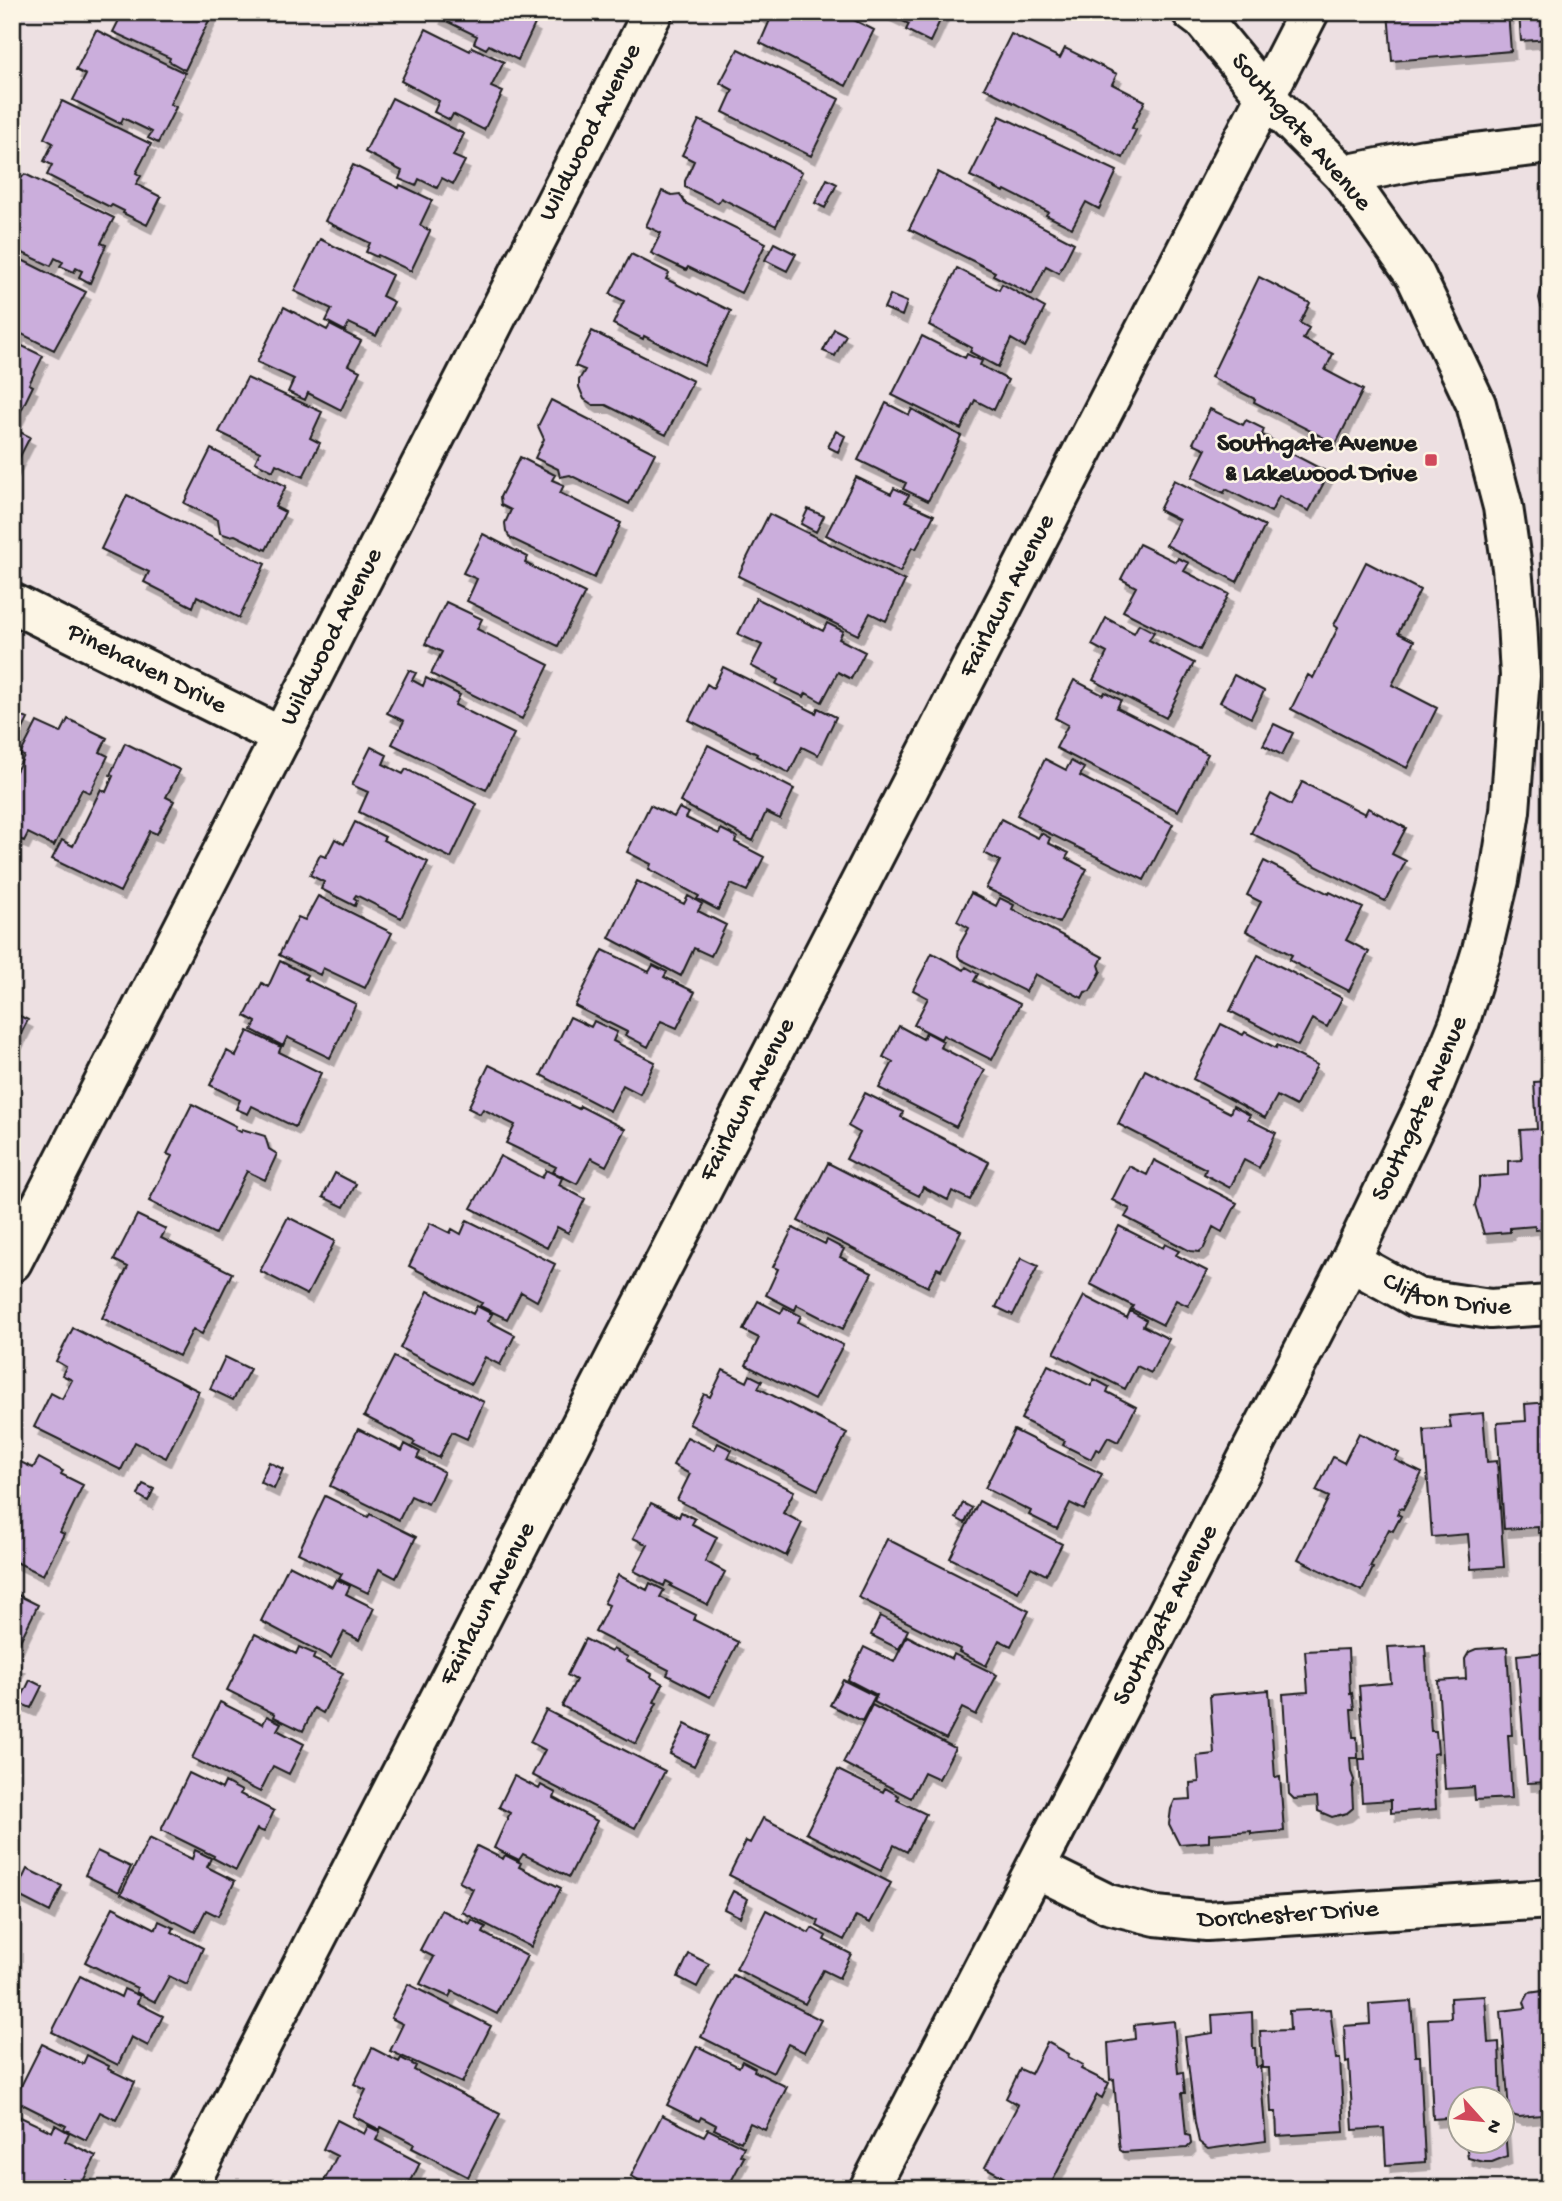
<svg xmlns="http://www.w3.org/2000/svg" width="1562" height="2201" font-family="'Gochi Hand',sans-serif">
	<defs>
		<filter id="shadow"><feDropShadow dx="4.5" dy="8" stdDeviation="0" flood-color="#0004"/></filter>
	</defs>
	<rect width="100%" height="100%" fill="#ede0e2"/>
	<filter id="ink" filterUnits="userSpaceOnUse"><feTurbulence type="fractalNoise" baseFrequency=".0143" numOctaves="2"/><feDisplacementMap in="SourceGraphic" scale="14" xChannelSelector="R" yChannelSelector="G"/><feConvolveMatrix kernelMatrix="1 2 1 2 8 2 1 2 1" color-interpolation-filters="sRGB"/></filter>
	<g filter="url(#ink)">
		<path fill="#cbaedc" stroke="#1c1c1c" stroke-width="2" filter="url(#shadow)" d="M123,12H213L185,70L169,61L170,58L113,32Z
			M438,12H529L525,19L535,24L518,60L489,45L486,49L474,43L477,36L436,16Z
			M838,12L874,30L846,86L760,43L770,20L754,12Z
			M884,12H944L930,42L906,30L909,24Z
			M1388,12H1508L1511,51L1392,61Z
			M1519,12H1550V39L1521,41Z
			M426,29L470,51L472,47L504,62L491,87L503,92L484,130L453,114L450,120L434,112L439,101L401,81Z
			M96,30L185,73L170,104L176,107L158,143L148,138L152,132L123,118L121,124L73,100L86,75L76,70Z
			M1011,34L1060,58L1065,48L1117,74L1112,84L1145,101L1132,128L1136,130L1123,158L984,88Z
			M738,49L839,99L811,156L723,112L733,90L720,83Z
			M392,98L464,134L453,156L465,161L453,184L442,178L437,188L419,179L416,186L399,179L402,171L365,152Z
			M62,101L151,144L136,173L141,176L136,184L161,197L147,225L123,213L124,211L112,205L110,207L47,175L52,165L44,161L53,143L44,138Z
			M1000,116L1117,171L1099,209L1086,202L1072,228L1046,215L1048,212L1005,190L1004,192L970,176Z
			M699,120L802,172L776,226L721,198L718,203L685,187V181L694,161L682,155Z
			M353,165L399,188L400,185L432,200L420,225L430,231L411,271L378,255L377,257L366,252L370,243L325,221Z
			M938,172L1074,243L1059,273L1046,266L1032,295L993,275L995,272L909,229Z
			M25,174L114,218L101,243L106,245L90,283L79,277L82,271L76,268L74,272L60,266L63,262L55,258L51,266L12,248V222L16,215L12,213V188Z
			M827,179L837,184L825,208L815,203Z
			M662,191L672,195L680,194L685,203L766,243L741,293L688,267L686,270L651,253L661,233L646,226Z
			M320,239L392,275L382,296L394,302L376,336L349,323L345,331L326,321L332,309L294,291Z
			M1550,239V362H1549L1547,312L1541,306L1539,298L1541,290L1544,285H1548L1547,270L1543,271L1542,240Z
			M774,243L796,254L787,271L765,260Z
			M631,254L669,273L666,279L731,311L704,366L644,336L643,339L613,324L624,301L610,294Z
			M12,255L86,292L54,350L20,333L17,339L12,337Z
			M957,268L999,290L1002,284L1045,308L1025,347L1011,339L998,367L970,352L972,348L929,325Z
			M1259,277L1310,303L1300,323L1309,328L1303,339L1333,354L1325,370L1363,390L1336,444L1254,402L1255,399L1211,377Z
			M890,295L907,302L902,316L884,308Z
			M284,307L327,330L330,325L361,341L348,365L360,371L341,410L308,393L305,400L288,392L294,379L257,362Z
			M834,329L846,335L835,356L823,351Z
			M592,331L693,381L666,435L606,405H593L584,399L579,387V380L585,370L575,366Z
			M922,336L965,358L967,354L982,361L980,365L1008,380L994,410L975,400L961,429L892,395Z
			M12,341L43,356L29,384L33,386L17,419L12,417Z
			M247,378L322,412L310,438L320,443L303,477L276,464L273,471L255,462L260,452L219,432Z
			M551,400L655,453L629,504L570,475L560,477L558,469L535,458L544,439L538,426Z
			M886,403L909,415L912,409L961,436L928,501L903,489L906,483L858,460Z
			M1210,409L1243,425L1246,420L1264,429L1262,435L1278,443L1277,446L1329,473L1309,511L1279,496L1271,512L1226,489L1224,493L1192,477L1206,449L1193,443Z
			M12,428L30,437L12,472Z
			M836,431L845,436L838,452L828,447Z
			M211,449L286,486L275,507L285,512L266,550L235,535L229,536L220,533L218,520L184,503Z
			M520,457L555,475L552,480L564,485L560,493L621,523L594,578L510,538L506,531L505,523L511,510L501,505L500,497Z
			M856,477L891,494L894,488L909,495L905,502L934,515L916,549L912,547L900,572L826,535Z
			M1174,480L1265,526L1237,582L1166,545L1179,520L1159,510Z
			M127,495L265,564L239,618L197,596L193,607L144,582L149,572L101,549Z
			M808,509L824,516L816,532L801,524Z
			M769,514L905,581L886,621L870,613L858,635L738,576Z
			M483,534L528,557L525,563L585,593L558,646L467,601L477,579L463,573Z
			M1139,544L1176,562L1178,558L1189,563L1184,571L1229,594L1200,650L1123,611L1136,587L1121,579Z
			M1366,562L1420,590L1398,633L1414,641L1392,685L1437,708L1407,768L1291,709L1308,675L1313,678L1338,628L1334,625Z
			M756,598L823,631L827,623L843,631L839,639L865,652L851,679L838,672L822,702L806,693L804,697L776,684L778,680L751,666L762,645L738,634Z
			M446,602L482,619L477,629L549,665L522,719L431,674L442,652L425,644Z
			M1106,618L1134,633L1139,624L1154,632L1149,640L1194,663L1166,718L1093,680L1107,653L1092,645Z
			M723,667L816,713L818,708L836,717L818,755L802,747L789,773L756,756L757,754L689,720L707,684L713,688Z
			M409,670L416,673L412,680L423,686L426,678L460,695L455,705L514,734L486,790L392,744L404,721L387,713Z
			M1234,675L1264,691L1251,718L1220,702Z
			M1074,680L1103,695L1105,692L1121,700L1117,708L1208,754L1178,811L1056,748L1068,725L1055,718Z
			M12,712L28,719L12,751Z
			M68,719L107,738L100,752L108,756L90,793L82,789L54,846L28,833L24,841L12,836V779L24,756L20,755L37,722L61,733Z
			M1274,724L1293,733L1282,755L1263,745Z
			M125,743L180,770L166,797L174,801L157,834L150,831L120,892L52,859L62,840L73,846L101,789L106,792L113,776L110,775Z
			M708,745L794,789L780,819L766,812L753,841L680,802Z
			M371,747L387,755L383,764L403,774L406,769L477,804L451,858L359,812L368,792L352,785Z
			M1045,759L1066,770L1071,761L1084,768L1080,776L1173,824L1144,880L1038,828L1039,827L1017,815Z
			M1302,782L1365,814L1368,808L1406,828L1392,854L1406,861L1385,901L1251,833L1271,794L1291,805Z
			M650,805L674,817L679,808L689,813L686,818L719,834L721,829L737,837L735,842L764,857L747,891L731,884L718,910L697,899L699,896L649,869L651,864L627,852Z
			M1001,819L1038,838L1041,833L1050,838L1048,843L1069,853L1066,858L1087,869L1059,923L986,888L1000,861L984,853Z
			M355,822L385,837L383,840L428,862L401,918L356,895L354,898L357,900L355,906L321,889L324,882L310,875L320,855L326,857L335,839L344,844Z
			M1264,861L1329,894L1330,892L1363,908L1346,940L1369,952L1349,991L1289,960L1292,955L1246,931L1261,902L1247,895Z
			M637,881L684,904L688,896L702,904L698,911L726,925L711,956L694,948L681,976L609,938Z
			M971,893L996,906L1000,898L1014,905L1012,909L1103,957L1099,965L1101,971L1090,991L1085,992L1082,998L1035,974L1026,992L960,959L958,956L959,946L969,928L957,921Z
			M318,896L392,933L365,988L323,968L320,975L279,955L298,917L305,920Z
			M603,950L649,972L653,965L667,972L664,977L695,992L677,1028L661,1021L648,1047L625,1035L627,1032L575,1006Z
			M932,953L964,970L966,967L978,974L974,981L1020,1004L992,1060L943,1035L941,1039L914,1025L928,998L913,990Z
			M1258,955L1342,998L1327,1027L1312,1019L1298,1046L1230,1011Z
			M280,961L307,975L305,979L356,1004L330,1058L287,1037L283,1046L252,1030L256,1022L245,1016L262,983L268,987Z
			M12,1012L28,1020L12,1051Z
			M570,1017L591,1027L594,1021L617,1032L613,1041L655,1062L640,1094L623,1085L610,1111L541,1075Z
			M1221,1024L1243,1035L1245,1032L1276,1048L1277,1045L1317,1065L1296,1106L1277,1096L1265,1118L1193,1079Z
			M899,1026L923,1039L926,1032L943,1041L940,1047L985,1070L956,1127L879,1088L893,1062L883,1057Z
			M248,1031L281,1047L279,1052L321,1073L295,1127L252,1106L248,1114L236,1109L240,1100L210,1085L227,1051L236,1056Z
			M489,1065L579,1109L580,1106L625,1129L606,1166L591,1158L577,1184L553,1172L556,1167L506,1143L515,1125L483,1109L480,1114L468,1108Z
			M1145,1070L1230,1113L1233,1106L1250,1115L1248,1119L1276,1133L1259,1168L1244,1160L1230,1188L1204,1174L1206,1169L1118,1124Z
			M1550,1081V1229L1535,1230V1226L1510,1228V1232L1484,1234L1475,1205L1479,1187V1177L1508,1175V1161L1522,1160L1520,1130L1537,1129L1534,1082Z
			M865,1093L903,1112L901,1117L989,1162L970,1200L952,1191L948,1200L923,1187L919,1196L846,1159L860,1133L848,1126Z
			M192,1104L236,1126L235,1129L241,1132L242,1129L265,1136L269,1149L277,1154L265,1180L247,1171L215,1234L149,1201L172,1156L167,1154Z
			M500,1156L542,1178L546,1170L562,1178L559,1185L585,1199L568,1233L557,1227L547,1248L471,1208Z
			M1154,1160L1237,1203L1222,1232L1213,1227L1204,1248L1199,1252L1190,1251L1125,1217L1130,1209L1112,1200L1129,1166L1147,1175Z
			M828,1163L961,1231L941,1270L937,1268L928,1287L798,1221Z
			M335,1173L356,1184L344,1207L323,1197Z
			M137,1215L166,1229L161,1238L232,1273L202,1334L193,1329L179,1356L102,1318L128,1267L114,1260Z
			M288,1217L335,1241L307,1295L260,1271Z
			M467,1220L555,1264L537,1301L521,1292L507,1319L480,1306L482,1303L409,1266L430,1223L450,1233L452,1229L461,1234Z
			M1119,1226L1163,1248L1165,1244L1179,1251L1176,1255L1207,1271L1188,1306L1176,1300L1163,1325L1131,1309L1133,1306L1090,1284Z
			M793,1228L825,1244L827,1240L844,1249L840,1257L872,1273L843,1329L797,1305L795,1310L766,1295L778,1269L773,1267Z
			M1021,1258L1038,1266L1013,1315L996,1307Z
			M428,1291L473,1314L477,1306L492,1314L488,1321L515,1335L500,1365L485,1357L471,1384L400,1348Z
			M1084,1296L1127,1318L1130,1311L1146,1320L1143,1326L1169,1339L1151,1373L1137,1366L1125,1389L1054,1353Z
			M758,1301L781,1313L784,1307L801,1316L798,1322L843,1345L814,1400L746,1365L759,1338L743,1330Z
			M73,1328L199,1391L166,1458L135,1442L121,1470L34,1427L51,1393L62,1399L72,1380L62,1375L66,1367L56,1361Z
			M225,1357L250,1369L233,1400L210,1389Z
			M394,1357L484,1402L467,1439L452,1432L439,1458L413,1445L415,1442L364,1416Z
			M1048,1365L1091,1386L1094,1379L1109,1387L1107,1392L1136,1407L1118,1442L1108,1437L1100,1451L1096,1449L1091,1459L1063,1445L1065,1441L1021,1419Z
			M723,1370L747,1382L750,1375L762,1381L758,1388L847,1433L818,1490L689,1424L704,1394L710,1397Z
			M1550,1402V1532L1538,1533V1527L1504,1529L1497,1423L1526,1421L1525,1404Z
			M1483,1413L1487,1462L1497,1461L1504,1567L1471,1569L1468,1534L1432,1537L1424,1430L1451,1428L1449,1416Z
			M358,1429L402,1451L405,1444L420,1452L417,1458L444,1472L428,1504L411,1496L399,1520L330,1486Z
			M1014,1430L1102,1474L1084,1510L1070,1503L1057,1529L1029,1515L1031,1511L985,1488Z
			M1359,1433L1399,1453L1395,1460L1422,1473L1403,1509L1400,1508L1397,1514L1401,1516L1393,1531L1389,1529L1370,1567L1373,1568L1362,1591L1298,1559L1329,1497L1316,1491L1333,1457L1344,1463Z
			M687,1437L714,1450L718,1443L732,1450L728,1458L794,1491L783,1513L802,1523L786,1556L677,1500L690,1474L673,1465Z
			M12,1458L33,1468L39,1458L63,1471L61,1474L83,1485L60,1532L64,1534L43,1575L12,1560Z
			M269,1462L283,1469L274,1489L260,1482Z
			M143,1484L154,1489L148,1501L138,1495Z
			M325,1496L368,1517L370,1514L416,1537L396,1578L379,1569L368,1593L339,1579L342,1574L298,1553Z
			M979,1501L1062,1544L1046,1575L1031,1567L1018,1592L950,1558Z
			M651,1503L679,1517L681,1512L695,1519L692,1524L717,1537L705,1561L725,1572L708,1605L670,1586L672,1584L666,1581L664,1586L634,1571L648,1545L633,1538Z
			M963,1503L972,1508L965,1523L956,1518Z
			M887,1539L1029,1611L1011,1646L999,1640L986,1666L959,1652L960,1649L858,1597Z
			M289,1565L332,1587L336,1579L350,1586L346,1594L374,1608L359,1640L344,1632L331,1658L261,1621Z
			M618,1575L647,1590L650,1583L664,1590L660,1597L696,1615L694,1620L738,1642L710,1697L667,1675L669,1670L595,1632L609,1605L604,1603Z
			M12,1592L38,1605L12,1657Z
			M880,1616L908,1630L899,1649L871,1635Z
			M255,1634L296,1654L299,1647L315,1654L313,1659L343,1673L323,1713L314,1708L303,1731L274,1717L275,1714L227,1690Z
			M907,1636L952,1659L954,1654L997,1675L976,1715L962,1708L946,1739L874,1702L877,1695L848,1680L864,1647L894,1662Z
			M585,1639L611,1652L613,1649L628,1657L626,1660L652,1674L651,1677L663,1684L654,1702L657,1703L636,1744L562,1706L576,1680L567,1675Z
			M1425,1645L1431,1731H1436L1438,1753L1433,1754L1436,1809L1391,1813V1800L1362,1802L1359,1759H1365L1359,1686L1391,1683L1388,1647Z
			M1507,1647L1512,1735H1508L1512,1798L1475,1800L1474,1787L1445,1789L1438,1681L1466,1679L1465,1659L1469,1652L1476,1649Z
			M1348,1649L1350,1694L1352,1693L1354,1709H1351L1353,1737H1357L1358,1758H1350L1351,1772L1354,1780L1352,1788L1353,1808L1347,1813L1332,1817L1318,1811L1317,1797L1294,1799L1289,1794L1283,1694L1308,1692L1305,1651Z
			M1550,1652V1782L1527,1783L1517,1655Z
			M12,1662L20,1665L12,1681Z
			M30,1680L42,1686L31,1708L19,1703Z
			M843,1680L875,1696L862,1721L830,1705Z
			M1269,1690L1275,1778L1280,1777L1284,1831L1251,1834V1831L1209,1834V1842L1179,1844L1169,1824L1171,1809L1175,1800L1191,1799L1190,1783L1199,1782L1197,1756L1214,1754L1210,1695Z
			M220,1702L263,1724L267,1716L281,1723L277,1730L304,1744L289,1774L273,1766L260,1792L192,1758Z
			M872,1705L955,1748L939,1779L924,1772L911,1798L843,1763Z
			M546,1710L665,1771L635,1828L532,1775L545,1750L530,1742Z
			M685,1724L709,1736L694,1766L670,1754Z
			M838,1770L883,1792L885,1788L899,1796L897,1800L926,1814L907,1852L894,1845L881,1871L806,1833Z
			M189,1773L222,1789L225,1782L242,1791L240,1794L274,1811L264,1832L257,1829L236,1870L213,1858L214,1856L161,1830Z
			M514,1776L539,1789L541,1785L556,1793L554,1798L597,1821L569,1877L523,1854L519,1860L494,1848L510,1813L499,1807Z
			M763,1818L891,1883L870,1923L856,1916L844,1940L817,1926L819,1921L729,1875L746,1841L750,1843Z
			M149,1838L192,1859L195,1850L211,1858L207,1867L235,1881L218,1916L206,1910L195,1932L121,1894Z
			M477,1846L503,1859L505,1855L521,1863L519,1867L561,1888L531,1947L462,1912L473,1889L459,1882Z
			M97,1851L131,1867L119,1892L85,1875Z
			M27,1869L62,1886L50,1912L15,1894Z
			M733,1891L748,1899L740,1917L724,1909Z
			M113,1907L156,1929L159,1921L174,1928L172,1932L203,1948L187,1985L169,1976L155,2002L136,1992L137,1988L85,1962Z
			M441,1910L470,1924L472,1920L486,1927L483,1933L527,1956L497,2014L452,1991L449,1997L420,1984L434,1957L420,1950Z
			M766,1910L809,1933L812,1928L826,1936L824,1940L851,1954L839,1978L823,1970L805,2004L736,1969Z
			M689,1954L709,1964L697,1987L678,1977Z
			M733,1975L821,2020L804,2052L788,2044L773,2073L701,2037Z
			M80,1976L121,1997L124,1989L140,1996L137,2003L163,2016L148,2046L131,2037L118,2065L52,2032Z
			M408,1984L491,2026L462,2083L390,2051L403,2024L391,2018Z
			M1550,1990V2117H1541V2115L1519,2117L1512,2115L1509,2111L1501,2011L1526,2008L1524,2002L1529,1993Z
			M1485,1996L1488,2043L1499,2042L1501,2100H1460V2117L1433,2119L1428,2019L1451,2018L1450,1998Z
			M1411,2001L1415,2056H1420L1425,2162L1386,2165L1384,2128L1353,2130L1349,2061L1346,2062L1344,2026L1370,2024L1369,2004Z
			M1330,2009L1336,2059H1340L1344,2132L1277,2136L1276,2112H1271L1269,2068H1262L1260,2031L1290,2030L1289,2011Z
			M1252,2012L1253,2048H1255L1256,2067L1260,2066L1266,2141L1208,2149L1199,2142L1195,2123L1185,2037L1213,2033L1212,2015Z
			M1174,2021L1178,2073L1183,2072L1185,2093H1182L1186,2135L1190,2136L1191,2144L1187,2148L1123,2152L1120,2150L1119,2142L1114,2079L1110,2080L1108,2043L1135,2039L1134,2025Z
			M1047,2042L1069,2054L1068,2057L1083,2065L1081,2069L1109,2083L1102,2098L1097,2095L1052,2182L1056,2184L1053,2189H999L1005,2178L985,2167L1018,2105L1006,2098L1020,2069L1031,2074Z
			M42,2044L83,2064L87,2055L109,2066L108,2069L135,2082L116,2120L100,2112L86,2140L64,2129L66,2126L14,2100Z
			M697,2046L739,2067L742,2061L755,2068L754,2071L787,2087L765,2130L750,2123L741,2142L714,2129L716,2125L701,2117L699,2121L667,2105Z
			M372,2048L399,2062L401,2058L416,2066L414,2070L500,2114L468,2177L412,2148L414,2144L381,2127L380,2130L353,2116L366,2090L354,2084Z
			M1503,2102L1507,2156L1492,2162H1484L1468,2158L1466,2142H1502Z
			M12,2113L52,2132L55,2125L69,2133L65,2141L96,2156L80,2187L62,2178L57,2189H19L12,2185Z
			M662,2115L704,2136L708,2129L744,2147L740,2155L744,2157L727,2189H655L631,2176Z
			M337,2120L364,2134L368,2126L380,2132L376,2140L420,2163L407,2189H334L323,2183L337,2156L323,2149Z"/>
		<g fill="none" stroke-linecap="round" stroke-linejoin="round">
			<defs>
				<g id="minor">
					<path d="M1344,175L1424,159L1550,144"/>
					<path id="s1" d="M12,603L282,737"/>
					<path id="s2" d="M1350,1261L1417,1298L1490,1309L1550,1305"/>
					<path id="s3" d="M12,1262L653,12"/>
					<path id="s4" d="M1037,1869L1108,1904L1156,1916L1207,1921L1550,1899"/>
					<path id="s5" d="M187,2189L1309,12"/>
					<path id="s6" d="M869,2189L1350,1261L1431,1092L1460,1021L1482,950L1499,880L1510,811L1520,676L1517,621L1512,568L1503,507L1476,404L1415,275L1344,175L1266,97L1204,21L1192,12"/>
				</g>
			</defs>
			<use href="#minor" stroke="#1c1c1c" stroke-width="44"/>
			<use href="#minor" stroke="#fcf5e5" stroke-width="38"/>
		</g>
	</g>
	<rect fill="#d1495b" stroke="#fcf5e5" stroke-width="2.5" x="1424" y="453" width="14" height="14" rx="3.5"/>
	<g text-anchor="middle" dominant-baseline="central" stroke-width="5" stroke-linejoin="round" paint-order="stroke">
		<g font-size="26" fill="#1c1c1c" stroke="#fcf5e5">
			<text stroke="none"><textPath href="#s3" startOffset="1269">Wildwood Avenue</textPath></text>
			<text transform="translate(1300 133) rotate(49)">Southgate Avenue</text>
			<text stroke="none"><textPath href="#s5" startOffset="1792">Fairlawn Avenue</textPath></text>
			<text stroke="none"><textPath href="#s3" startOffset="702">Wildwood Avenue</textPath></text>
			<text stroke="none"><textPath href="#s1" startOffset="150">Pinehaven Drive</textPath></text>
			<text stroke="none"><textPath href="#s5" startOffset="1225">Fairlawn Avenue</textPath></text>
			<text stroke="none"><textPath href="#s6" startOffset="1213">Southgate Avenue</textPath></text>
			<text stroke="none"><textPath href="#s2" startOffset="105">Clifton Drive</textPath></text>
			<text stroke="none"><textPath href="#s5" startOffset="658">Fairlawn Avenue</textPath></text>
			<text stroke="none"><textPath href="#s6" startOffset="646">Southgate Avenue</textPath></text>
			<text stroke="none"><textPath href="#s4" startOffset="261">Dorchester Drive</textPath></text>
		</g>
		<g font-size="26" font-weight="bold" fill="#1c1c1c" stroke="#fcf5e5" text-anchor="end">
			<text x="1417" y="445">Southgate Avenue<tspan x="1417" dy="30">&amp; Lakewood Drive</tspan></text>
		</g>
	</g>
	<rect width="1562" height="2201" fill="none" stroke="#fcf5e5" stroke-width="42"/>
	<rect x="21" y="21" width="1520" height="2159" fill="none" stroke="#1c1c1c" stroke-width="2.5" filter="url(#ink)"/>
	<g transform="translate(1481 2120) rotate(117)"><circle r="33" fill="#fcf5e5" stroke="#a29e95" stroke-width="2"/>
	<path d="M0-5L12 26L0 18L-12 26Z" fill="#d1495b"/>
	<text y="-10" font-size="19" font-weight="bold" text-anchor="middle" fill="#1c1c1c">N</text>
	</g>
</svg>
